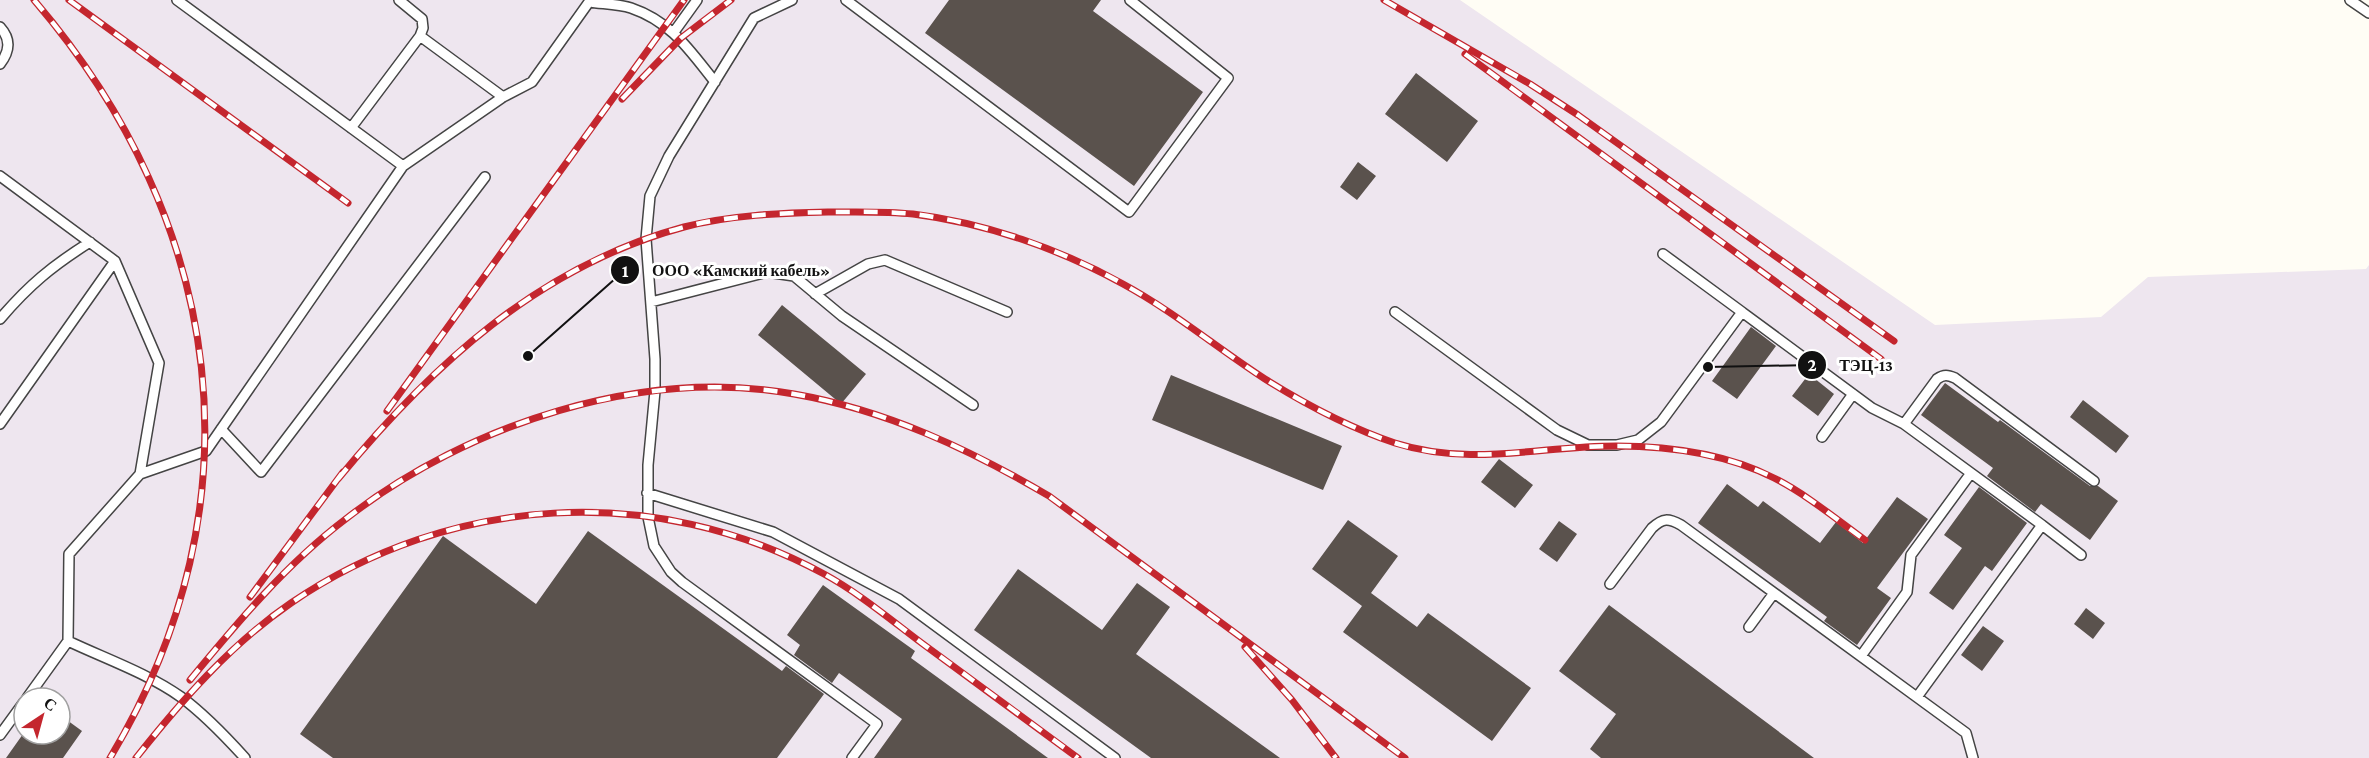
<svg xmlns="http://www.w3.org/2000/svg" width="2369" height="758" font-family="'Crimson Pro',serif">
	<rect width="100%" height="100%" fill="#fffdf5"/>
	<path fill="#eee6ef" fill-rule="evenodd" d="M0,0H1460L1935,325L2101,317L2148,277L2366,269L2369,265V758H0ZM24,698H60V734H24Z"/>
	<path fill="#5a524d" d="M949,0H1101L1093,11L1203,92L1134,186L925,33Z
		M1416,73L1478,121L1447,162L1385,114Z
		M1358,162L1376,176L1357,200L1340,187Z
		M782,305L866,374L841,404L758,335Z
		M1751,327L1776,346L1737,399L1712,381Z
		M1809,374L1834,394L1818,416L1792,396Z
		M1171,375L1342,446L1323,490L1152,420Z
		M1945,383L1998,422L2000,420L2090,486H2098L2118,501L2090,540L2041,504L2035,512L1987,476L1993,468L1921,415Z
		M2083,400L2129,436L2116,453L2070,417Z
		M1499,459L1533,485L1515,508L1481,482Z
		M1727,484L1758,507L1763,501L1820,543L1836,522L1863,543L1897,497L1928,519L1877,588L1891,598L1857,645L1824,621L1827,617L1698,523Z
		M1979,487L2027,523L1992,571L1985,566L1953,610L1929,593L1962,548L1944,535Z
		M1348,520L1398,556L1371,593L1417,627L1428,613L1531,688L1492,741L1343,632L1362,606L1312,569Z
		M1559,521L1577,534L1557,562L1539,549Z
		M588,531L782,671L786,666L824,694L777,758H333L300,734L443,536L536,604Z
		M1018,569L1102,630L1137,583L1170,607L1136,654L1280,758H1151L974,630Z
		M823,585L915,651L911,658L1048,758H874L902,719L839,673L832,683L794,655L800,645L787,635Z
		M1609,605L1814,758H1601L1590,749L1616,714L1559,671Z
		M2086,608L2105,623L2093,639L2074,624Z
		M1983,626L2004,641L1982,671L1961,655Z
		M60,715L82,731L63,758H6L23,734H60Z"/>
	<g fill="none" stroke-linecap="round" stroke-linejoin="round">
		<defs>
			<path id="lane" d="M177,0L403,166
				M792,0L754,18L669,156L650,196L646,239L655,359V391L648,465V517L654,546L671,572L682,582L877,724L852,758
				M846,0L1129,212L1228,78L1130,0
				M2350,0L2369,13
				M0,27C11,39 10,51 0,64
				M674,32L697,0
				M420,36L503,97
				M351,128L420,36L423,28L422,19L399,0
				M0,176L115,261L159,363L140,474L69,554L68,641L27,698
				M1663,254L1742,312
				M815,294L868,264L885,260L1007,312
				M651,302L767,272L794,276L842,316L973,405
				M1395,312L1557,430L1588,445H1617L1638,440L1661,422L1742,312L1872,408L1904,424L2042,525L1917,697
				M0,319C29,285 52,266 90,242
				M0,424L115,261
				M1904,424L1937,379C1944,374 1948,375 1955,378L2094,481
				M221,429L261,472L485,177
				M1822,437L1853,394
				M140,474L206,451L403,166L503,97L532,82L589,2C603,4 619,4 631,8C672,22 690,51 715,82
				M647,493L773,532L899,599L1115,758
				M2042,525L2081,555
				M1610,584L1652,528C1663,518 1668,518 1681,525L1966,733L1973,758
				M1749,627L1774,593
				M68,641C106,659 147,673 181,697C204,714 226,737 245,758
				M1861,656L1907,592L1911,555L1971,473
				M0,735L24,702"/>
		</defs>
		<use href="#lane" stroke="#444" stroke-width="12"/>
		<use href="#lane" stroke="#fff" stroke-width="9"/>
		<defs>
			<path id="rail" d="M34,0C226,224 263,503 110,758
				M69,0L348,203
				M1384,0L1530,84L1578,115L1894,341
				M1465,54L1881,359
				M622,99L681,38L731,0
				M387,411L684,0
				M338,479C431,366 539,266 684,227C731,215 780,213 828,212C857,212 885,211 913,214C986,223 1060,249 1123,284C1173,311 1217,348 1265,379C1305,404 1350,428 1395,443C1471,467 1540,446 1616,446C1668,446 1727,454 1774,478C1806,494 1836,519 1865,540
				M250,597L343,472
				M1245,647L1292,700L1336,758
				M190,680C238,622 286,564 347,518C468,424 642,367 794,394C886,410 969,449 1049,496L1405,758
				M136,758C181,701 231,644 291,603C451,494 654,482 824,574C859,593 891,620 923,644C975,682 1027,720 1078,758"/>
		</defs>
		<use href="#rail" stroke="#c4262e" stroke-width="7"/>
		<use href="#rail" stroke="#fff" stroke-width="4.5" stroke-dasharray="14" stroke-linecap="butt"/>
	</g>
	<path fill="none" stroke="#111" stroke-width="2" d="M528 356L625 270M1708 367L1812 365"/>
	<g fill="#111" stroke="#fff" stroke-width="2">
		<circle cx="528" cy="356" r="6"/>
		<circle cx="1708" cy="367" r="6"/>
		<circle cx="625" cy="270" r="15"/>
		<circle cx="1812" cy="365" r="15"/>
	</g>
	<g font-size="18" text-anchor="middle" font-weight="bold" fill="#fff">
		<text x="625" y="277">1</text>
		<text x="1812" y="371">2</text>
	</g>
	<g font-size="16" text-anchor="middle" font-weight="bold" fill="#111" stroke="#fff" stroke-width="6" stroke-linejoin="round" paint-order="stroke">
		<text x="741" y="276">ООО «Камский кабель»</text>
		<text x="1866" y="371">ТЭЦ-13</text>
	</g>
	<g transform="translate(42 716) rotate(36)"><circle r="28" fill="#ffffff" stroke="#a0a0a0" stroke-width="1.5"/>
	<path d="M0-4.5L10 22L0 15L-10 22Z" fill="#c4262e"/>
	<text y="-9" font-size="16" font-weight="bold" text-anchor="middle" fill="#111111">С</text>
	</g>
</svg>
